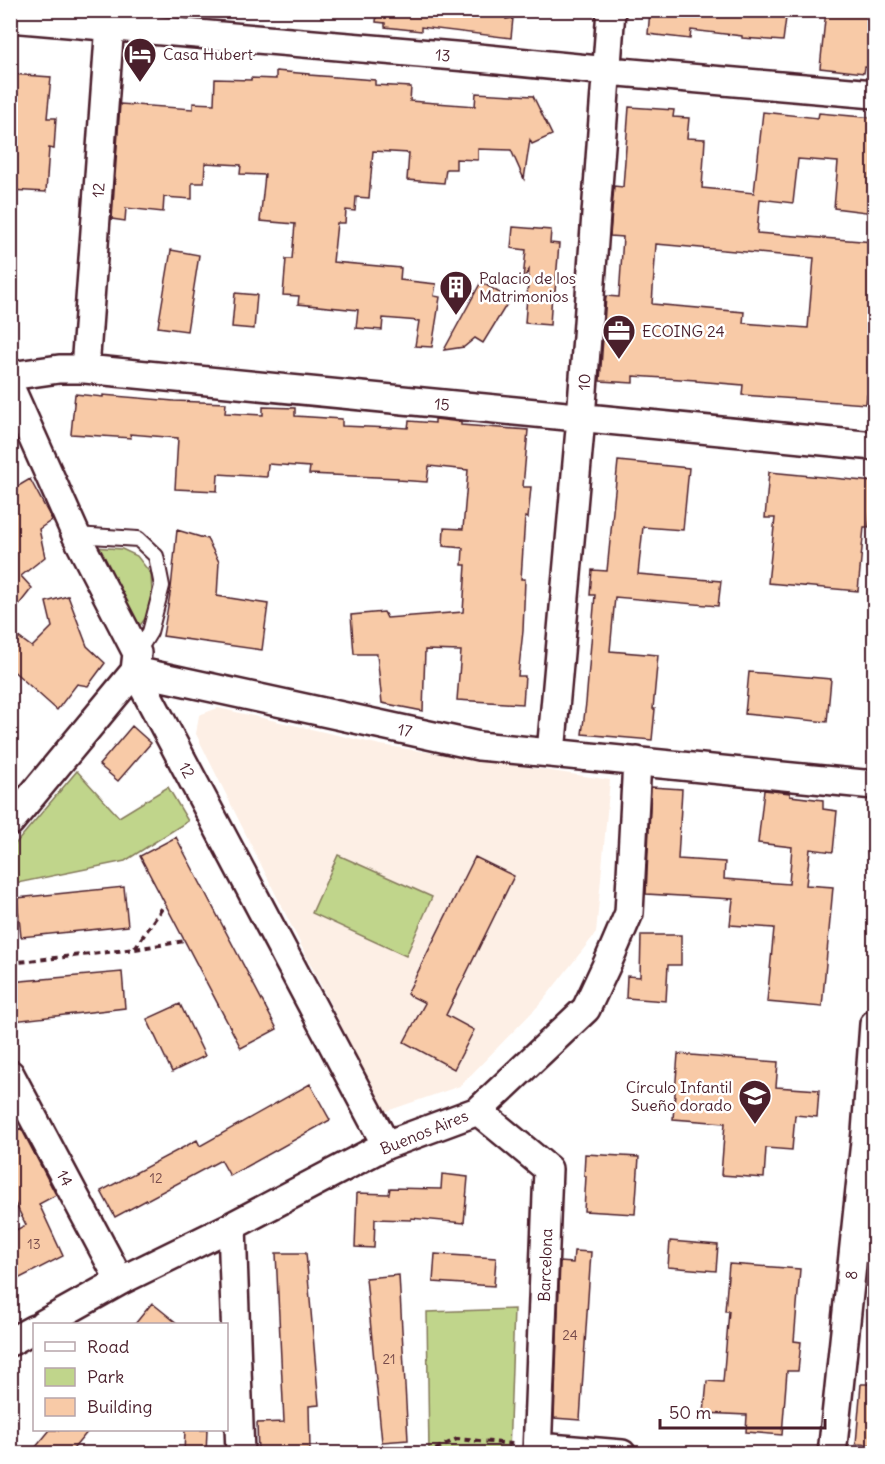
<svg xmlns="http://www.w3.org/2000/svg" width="885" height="1464" font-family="Delius,sans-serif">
	<rect width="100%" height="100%" fill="#fff"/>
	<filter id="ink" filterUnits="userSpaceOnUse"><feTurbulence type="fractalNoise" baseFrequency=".0167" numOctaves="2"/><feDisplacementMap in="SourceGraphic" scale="12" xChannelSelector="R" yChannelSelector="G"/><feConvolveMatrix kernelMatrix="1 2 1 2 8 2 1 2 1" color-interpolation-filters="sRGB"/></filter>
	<g filter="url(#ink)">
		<path fill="#fdefe5" d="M218,708L381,745L610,780L596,933L541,1003L460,1086L384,1112L196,734L199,715Z"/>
		<path fill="#c0d58b" stroke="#857a5b" stroke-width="1.5" d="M93,547L122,549L137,556L151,574L152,594L147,616L135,632Z
			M77,771L119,817L168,787L188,821L125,861L12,884V945L11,946V849Z
			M338,855L432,897L406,956L312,913Z
			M514,1309L509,1453H429L427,1312Z"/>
		<path fill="#f8caa7" stroke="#4a1f2b" stroke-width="1.5" fill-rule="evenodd" d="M377,10H507L506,19L513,18L511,38L421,27V31L385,27V23L376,22Z
			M650,10H787L783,41L742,38V36L691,30L690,39L648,34Z
			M826,10H874V68L865,67L864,73L820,68Z
			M276,71L309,74V75L375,80V85L411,87L410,101L475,106L476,93L533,96L552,135L532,144L530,140L524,179L511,150L478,149V160L456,159V169H446L444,183L407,180L409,153L373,151L369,198L356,197L355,211L346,210L345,223H337L333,262L401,268L400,280L436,284L434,296L440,297L432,347L415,346L419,321L383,318L382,330L356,328L358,310L298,304L299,296L283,295L286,259H292L295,224L260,221L265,175L240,174L241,165L205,163L204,183H192V199L164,197L163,212L126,208L125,221L112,219L120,104L193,109V103L214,104L215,79L251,80V78L276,79Z
			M10,74L51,77L47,118H56L54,149L49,148L46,192L10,190Z
			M629,107L674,110L673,117L689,118L687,138L705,139L702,188L754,193L763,112L818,118L819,113L874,118V213L834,208L838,162L798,159L793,203L760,199L757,233L874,242V360L872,393L867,395L866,404L742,395L743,385L696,381V380L633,376V383L600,381L606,296L619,297L623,237L610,236L614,186L623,187ZM656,244L814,258L808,328L743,323L744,312L652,304Z
			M513,227L551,230L550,243L559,244L555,292H552L550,325L525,323L529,270L523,279L526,250L511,248Z
			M171,250L199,255L187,331L158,327Z
			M481,282L510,299L483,343L475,338L464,347L444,350Z
			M235,293L257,295L254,329L232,327Z
			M75,394L103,397V395L174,401L226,403L225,413L263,415V407L295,408V416L342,419V426L392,428V427L408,428L409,421L435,423V419L461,422V425L528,430L523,487H531L528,518L525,517L521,579H525L523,631L518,676H525L523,704L457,700L461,651L425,650L423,711L382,703L377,654H354L351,615L384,612L387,618L463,612L466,565H462L463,548L443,546L444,528L463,529L468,470L429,466L427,482L398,480V478L309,474L310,467L268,464L267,477L218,474L217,491L175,489L178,438L130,434L131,438L71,434Z
			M618,461L689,468L683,530L643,527L638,574L721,581L718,606L615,597L610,651L658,655L653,709H655L652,740L582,734L586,703L595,595H590L592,570L607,571Z
			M769,472L874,482L869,527H864L858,591L768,583L775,518H765Z
			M30,479L52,520L39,529L45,557L21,576L32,588L10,616V491Z
			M177,530L207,539L219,562L217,596L268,604L262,650L163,636L171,588Z
			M68,596L87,646L105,663L88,686L77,684L57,710L10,668V631L32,647L52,627L46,602Z
			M749,672L831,679L827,722L745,714Z
			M132,726L151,743L118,781L99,765Z
			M651,787L682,789L678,859L725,862L724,879L789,884L792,847L758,843L764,790L790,793V796L823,800V809L837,811L833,852L810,849L806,885L833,887L822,1007L767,1002L774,928L730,925L733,899L646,894Z
			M176,837L277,1029L241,1048L140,856Z
			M475,857L514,876L446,1015L474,1030L454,1069L404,1042L425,1003L407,994Z
			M124,887L128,926L21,937L17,898Z
			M641,935H681V965H668L666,1001L626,998L627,976L640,977Z
			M122,972L125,1008L13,1021L10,982Z
			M180,1004L205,1056L172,1072L147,1019Z
			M678,1054L778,1062L776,1087L819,1090L817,1117L795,1115L792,1150L766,1148L764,1178L721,1175L725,1123L673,1119Z
			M310,1084L330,1120L230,1176L221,1160L115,1217L101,1191L197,1140L200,1146Z
			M21,1128L56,1195L39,1204L63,1256L10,1283V1233L26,1225L10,1193V1133Z
			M585,1154L639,1157L635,1214L584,1211L586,1176H584Z
			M442,1174L468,1177L464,1223L411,1218V1220L375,1219L374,1248L355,1247L357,1193L389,1194L390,1188L441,1189Z
			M670,1241L718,1245L716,1271L668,1267Z
			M574,1251L591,1252L580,1420L554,1418L560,1262L573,1263Z
			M276,1253H306L319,1405L309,1406L310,1450L258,1452L257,1423L284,1422Z
			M435,1254L496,1258L494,1286L433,1282Z
			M729,1264L800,1269L794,1341L801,1342L798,1371H787L782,1435L746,1432L747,1415L704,1413L707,1381L723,1382L729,1311H725Z
			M399,1275L408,1440L382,1442L366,1278Z
			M152,1303L178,1324H135Z
			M861,1384H874V1445L856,1444Z
			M50,1430H89L69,1454H30Z
			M185,1430H207L206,1454H184Z"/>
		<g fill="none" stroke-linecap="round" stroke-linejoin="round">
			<defs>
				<path id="lane" d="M76,535L138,539L156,556L162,586L150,632L137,653"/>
				<path id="street" d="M10,18L478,58L608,71L874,94
					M85,369L111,10
					M10,376L59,369H85L874,446
					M10,387L76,535L137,653L135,671L386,1145
					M551,753L581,418L611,10
					M10,822L135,671L479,746L874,785
					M10,1074L120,1281
					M478,1111L548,1169L537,1454
					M232,1226L240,1454
					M43,1324L120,1281L232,1226L386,1145L478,1111L586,1009L608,962L629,913L637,761
					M10,1342L34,1329
					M538,1447L622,1454
					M832,1454L866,1132L874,1024"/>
			</defs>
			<use href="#lane" stroke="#4a1f2b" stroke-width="18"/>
			<use href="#street" stroke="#4a1f2b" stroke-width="32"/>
			<path stroke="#4a1f2b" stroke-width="4" stroke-dasharray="6 4.5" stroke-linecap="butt" d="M135,948L165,904
				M10,963L135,949L185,941
				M426,1454L457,1439L513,1444"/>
			<use href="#lane" stroke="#fff" stroke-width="14"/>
			<use href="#street" stroke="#fff" stroke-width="27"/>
		</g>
	</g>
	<defs>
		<symbol id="hotel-pin" viewBox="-11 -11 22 30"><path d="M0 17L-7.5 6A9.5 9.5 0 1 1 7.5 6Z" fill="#4a1f2b" stroke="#fff"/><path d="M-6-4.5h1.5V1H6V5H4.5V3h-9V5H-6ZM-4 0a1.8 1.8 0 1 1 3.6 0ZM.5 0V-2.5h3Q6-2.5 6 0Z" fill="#fff"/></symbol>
		<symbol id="building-pin" viewBox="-11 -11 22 30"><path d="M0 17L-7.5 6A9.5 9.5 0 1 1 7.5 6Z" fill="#4a1f2b" stroke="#fff"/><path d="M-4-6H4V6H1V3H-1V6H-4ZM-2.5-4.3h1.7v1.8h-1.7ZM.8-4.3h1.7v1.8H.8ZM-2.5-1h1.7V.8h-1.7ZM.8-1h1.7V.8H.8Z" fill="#fff"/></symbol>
		<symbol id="office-pin" viewBox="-11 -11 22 30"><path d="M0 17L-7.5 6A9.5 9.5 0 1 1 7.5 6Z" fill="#4a1f2b" stroke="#fff"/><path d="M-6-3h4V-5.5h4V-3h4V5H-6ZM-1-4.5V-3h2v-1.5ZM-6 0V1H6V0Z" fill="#fff"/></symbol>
		<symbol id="school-pin" viewBox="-11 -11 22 30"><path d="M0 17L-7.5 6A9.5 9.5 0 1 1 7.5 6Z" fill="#4a1f2b" stroke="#fff"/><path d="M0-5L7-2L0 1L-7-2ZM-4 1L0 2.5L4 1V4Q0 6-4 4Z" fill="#fff"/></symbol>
	</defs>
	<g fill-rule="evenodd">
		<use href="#hotel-pin" x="121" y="35" width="38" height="52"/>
		<use href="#building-pin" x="437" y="268" width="38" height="52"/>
		<use href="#office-pin" x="600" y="312" width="38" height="52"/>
		<use href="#school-pin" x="736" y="1077" width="38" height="52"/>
	</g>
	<g text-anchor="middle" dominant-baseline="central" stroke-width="5" stroke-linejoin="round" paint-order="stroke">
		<g font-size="14" fill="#764a4a">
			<text x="156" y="1178">12</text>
			<text x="34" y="1244">13</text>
			<text x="570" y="1335">24</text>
			<text x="389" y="1359">21</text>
		</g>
		<g font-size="16" fill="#4a1f2b" stroke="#fff" text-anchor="start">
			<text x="163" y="54">Casa Hubert</text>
			<text x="479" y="278">Palacio de los<tspan x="479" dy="18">Matrimonios</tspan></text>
			<text x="642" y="331">ECOING 24</text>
			<text x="732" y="1087" text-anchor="end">Círculo Infantil<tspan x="732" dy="18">Sueño dorado</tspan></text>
		</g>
		<g font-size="16" fill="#4a1f2b" stroke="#fff">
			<text transform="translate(443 55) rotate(5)">13</text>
			<text transform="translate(98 190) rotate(-86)">12</text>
			<text transform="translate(584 382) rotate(-86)">10</text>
			<text transform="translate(442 404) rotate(6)">15</text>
			<text transform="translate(405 730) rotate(12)">17</text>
			<text transform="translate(187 770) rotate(62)">12</text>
			<text transform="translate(424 1132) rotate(-22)">Buenos Aires</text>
			<text transform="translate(65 1178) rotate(62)">14</text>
			<text transform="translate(545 1265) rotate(-88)">Barcelona</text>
			<text transform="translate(851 1275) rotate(-84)">8</text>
		</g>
	</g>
	<rect width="885" height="1464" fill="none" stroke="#fff" stroke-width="36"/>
	<rect x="18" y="18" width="849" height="1428" fill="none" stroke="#4a1f2b" stroke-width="2" filter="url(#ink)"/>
	<rect x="33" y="1323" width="195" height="108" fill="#ffffff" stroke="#b7a5aa" stroke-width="1.5"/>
	<rect x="45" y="1342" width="30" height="9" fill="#ffffff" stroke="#b7a5aa" stroke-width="1.5"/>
	<text x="87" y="1353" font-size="18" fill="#4a1f2b">Road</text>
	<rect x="45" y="1368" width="30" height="18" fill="#c0d58b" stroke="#b7a5aa" stroke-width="1.5"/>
	<text x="87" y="1383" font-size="18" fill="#4a1f2b">Park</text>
	<rect x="45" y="1398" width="30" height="18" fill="#f8caa7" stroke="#b7a5aa" stroke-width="1.5"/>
	<text x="87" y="1413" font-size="18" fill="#4a1f2b">Building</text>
	<path d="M660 1419v9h165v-9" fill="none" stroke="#4a1f2b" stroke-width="3"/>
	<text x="669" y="1419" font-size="18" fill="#4a1f2b" stroke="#ffffff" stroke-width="4.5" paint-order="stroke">50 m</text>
</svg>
